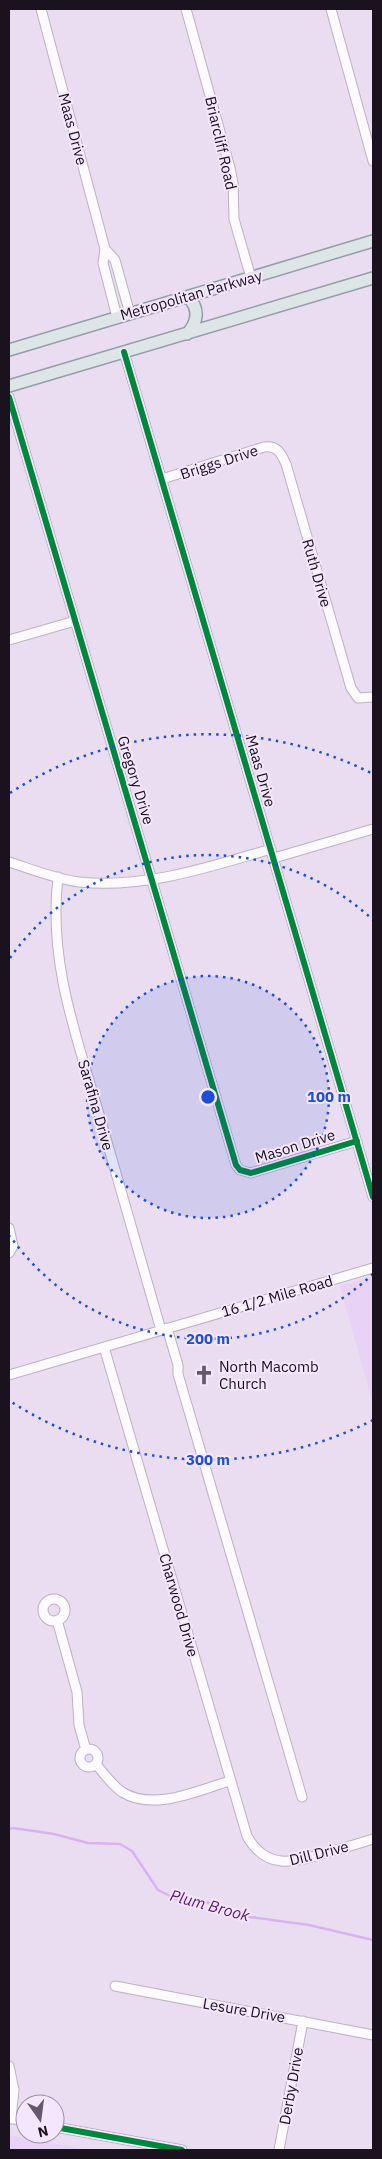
<svg xmlns="http://www.w3.org/2000/svg" width="382" height="2159" font-family="'IBM Plex Sans',sans-serif">
	<rect width="100%" height="100%" fill="#eaddf2"/>
	<path fill="#e8d3f6" d="M373,1277V1405L340,1286Z
		M9,2135L90,2150H9Z"/>
	<g fill="none" stroke-linecap="round" stroke-linejoin="round">
		<path stroke="#dab1f2" stroke-width="2.5" d="M9,1829L13,1828L54,1834L88,1843L120,1844L132,1851L158,1890L178,1900L212,1903L250,1917L309,1925L373,1940"/>
		<defs>
			<path id="minor" d="M41,9L105,249L103,263L117,317
				M186,9L230,168L233,183L234,219L251,278
				M331,9L373,161
				M105,249L115,260L130,314
				M124,352L373,1197
				M9,397L236,1165L240,1170L251,1173L357,1141
				M162,479L264,447C277,445 281,453 286,464L351,688L358,698L373,697
				M9,640L75,621
				M274,858L373,829
				M9,862C31,869 55,879 79,882C144,889 209,867 271,849
				M58,877C48,961 76,1035 99,1114C120,1186 140,1258 161,1330
				M9,1228L13,1246L9,1253
				M167,1328L178,1365V1374L302,1797
				M104,1347L247,1836C266,1870 293,1863 325,1853C341,1849 357,1844 373,1839
				M9,1375L373,1268
				M43 1610a11 11 0 1 1 22 0a11 11 0 1 1-22 0Z
				M57,1620L77,1692L79,1725L86,1750
				M80 1758a9 9 0 1 1 18 0a9 9 0 1 1-18 0Z
				M96,1764C104,1774 112,1785 122,1792C154,1812 198,1790 230,1781
				M115,1986L373,2035
				M9,2066L14,2090L11,2119
				M9,2118L25,2121
				M55,2127L182,2150
				M279,2150L303,2021"/>
			<path id="major" d="M187,334C198,322 200,309 188,297
				M9,350L373,241
				M9,386L373,278"/>
		</defs>
		<use href="#minor" stroke="#bbb2c2" stroke-width="11"/>
		<use href="#major" stroke="#959da7" stroke-width="14"/>
		<use href="#minor" stroke="#fcfafd" stroke-width="9"/>
		<use href="#major" stroke="#dde5e7" stroke-width="11"/>
		<defs>
			<path id="cycleway" d="M124,352L373,1197
				M9,397L236,1165L240,1170L251,1173L357,1141
				M55,2127L182,2150"/>
		</defs>
		<use href="#cycleway" stroke="#f4e6fd" stroke-width="9"/>
		<use href="#cycleway" stroke="#00873e" stroke-width="6"/>
	</g>
	<circle cx="208" cy="1097" r="121" fill="#1d4ed8" fill-opacity=".12"/>
	<g fill="none" stroke="#1d4ed8" stroke-width="2.5" stroke-dasharray="2.5 5">
		<circle cx="208" cy="1097" r="121"/>
		<path d="M373 1274A242 242 0 0 1 10 1236M10 958A242 242 0 0 1 373 920"/>
		<path d="M373 1420A363 363 0 0 1 10 1401M10 793A363 363 0 0 1 373 774"/>
	</g>
	<defs>
		<symbol id="church-bare" viewBox="-9 -9 18 18"><path d="M-1.2-6h2.4v3.5h3.3v2.4h-3.3V6h-2.4V-.1h-3.3v-2.4h3.3Z" fill="#63596a" stroke="#f4e6fd" stroke-width="2.5" paint-order="stroke"/></symbol>
	</defs>
	<g fill-rule="evenodd">
		<use href="#church-bare" x="190" y="1361" width="28" height="28"/>
	</g>
	<g text-anchor="middle" dominant-baseline="central" stroke-width="4" stroke-linejoin="round" paint-order="stroke">
		<g font-size="15" fill="#1b1220" stroke="#f4e6fd">
			<text transform="translate(73 129) rotate(75)">Maas Drive</text>
			<text transform="translate(221 143) rotate(77)">Briarcliff Road</text>
			<text transform="translate(191 295) rotate(-16)">Metropolitan Parkway</text>
			<text transform="translate(219 462) rotate(-18)">Briggs Drive</text>
			<text transform="translate(317 573) rotate(74)">Ruth Drive</text>
			<text transform="translate(261 771) rotate(74)">Maas Drive</text>
			<text transform="translate(136 780) rotate(73)">Gregory Drive</text>
			<text transform="translate(96 1105) rotate(74)">Sarafina Drive</text>
			<text transform="translate(295 1146) rotate(-17)">Mason Drive</text>
			<text transform="translate(277 1296) rotate(-16)">16 1/2 Mile Road</text>
			<text transform="translate(179 1605) rotate(74)">Charwood Drive</text>
			<text transform="translate(319 1853) rotate(-14)">Dill Drive</text>
			<text transform="translate(244 2010) rotate(10)">Lesure Drive</text>
			<text transform="translate(291 2086) rotate(-80)">Derby Drive</text>
		</g>
		<g font-size="15" fill="#1b1220" stroke="#f4e6fd" text-anchor="start">
			<text x="219" y="1366">North Macomb<tspan x="219" dy="17">Church</tspan></text>
		</g>
		<g font-size="16" font-style="italic" fill="#5b177a" stroke="#f4e6fd">
			<text transform="translate(210 1905) rotate(15)">Plum Brook</text>
		</g>
	</g>
	<circle cx="208" cy="1097" r="8" fill="#1d4ed8" stroke="#f4e6fd" stroke-width="2.5"/>
	<g font-size="15" text-anchor="middle" font-weight="bold" fill="#1d4ed8" stroke="#f4e6fd" stroke-width="4" stroke-linejoin="round" paint-order="stroke">
		<text x="329" y="1102">100 m</text>
		<text x="208" y="1344">200 m</text>
		<text x="208" y="1465">300 m</text>
	</g>
	<rect width="382" height="2159" fill="none" stroke="#1b1220" stroke-width="20"/>
	<g transform="translate(40 2119) rotate(166)"><circle r="24" fill="#f4e6fd" stroke="#9d91a5"/>
	<path d="M0-4L9 19L0 12L-9 19Z" fill="#63596a"/>
	<text y="-8" font-size="14" font-weight="bold" text-anchor="middle" fill="#1b1220">N</text>
	</g>
</svg>
